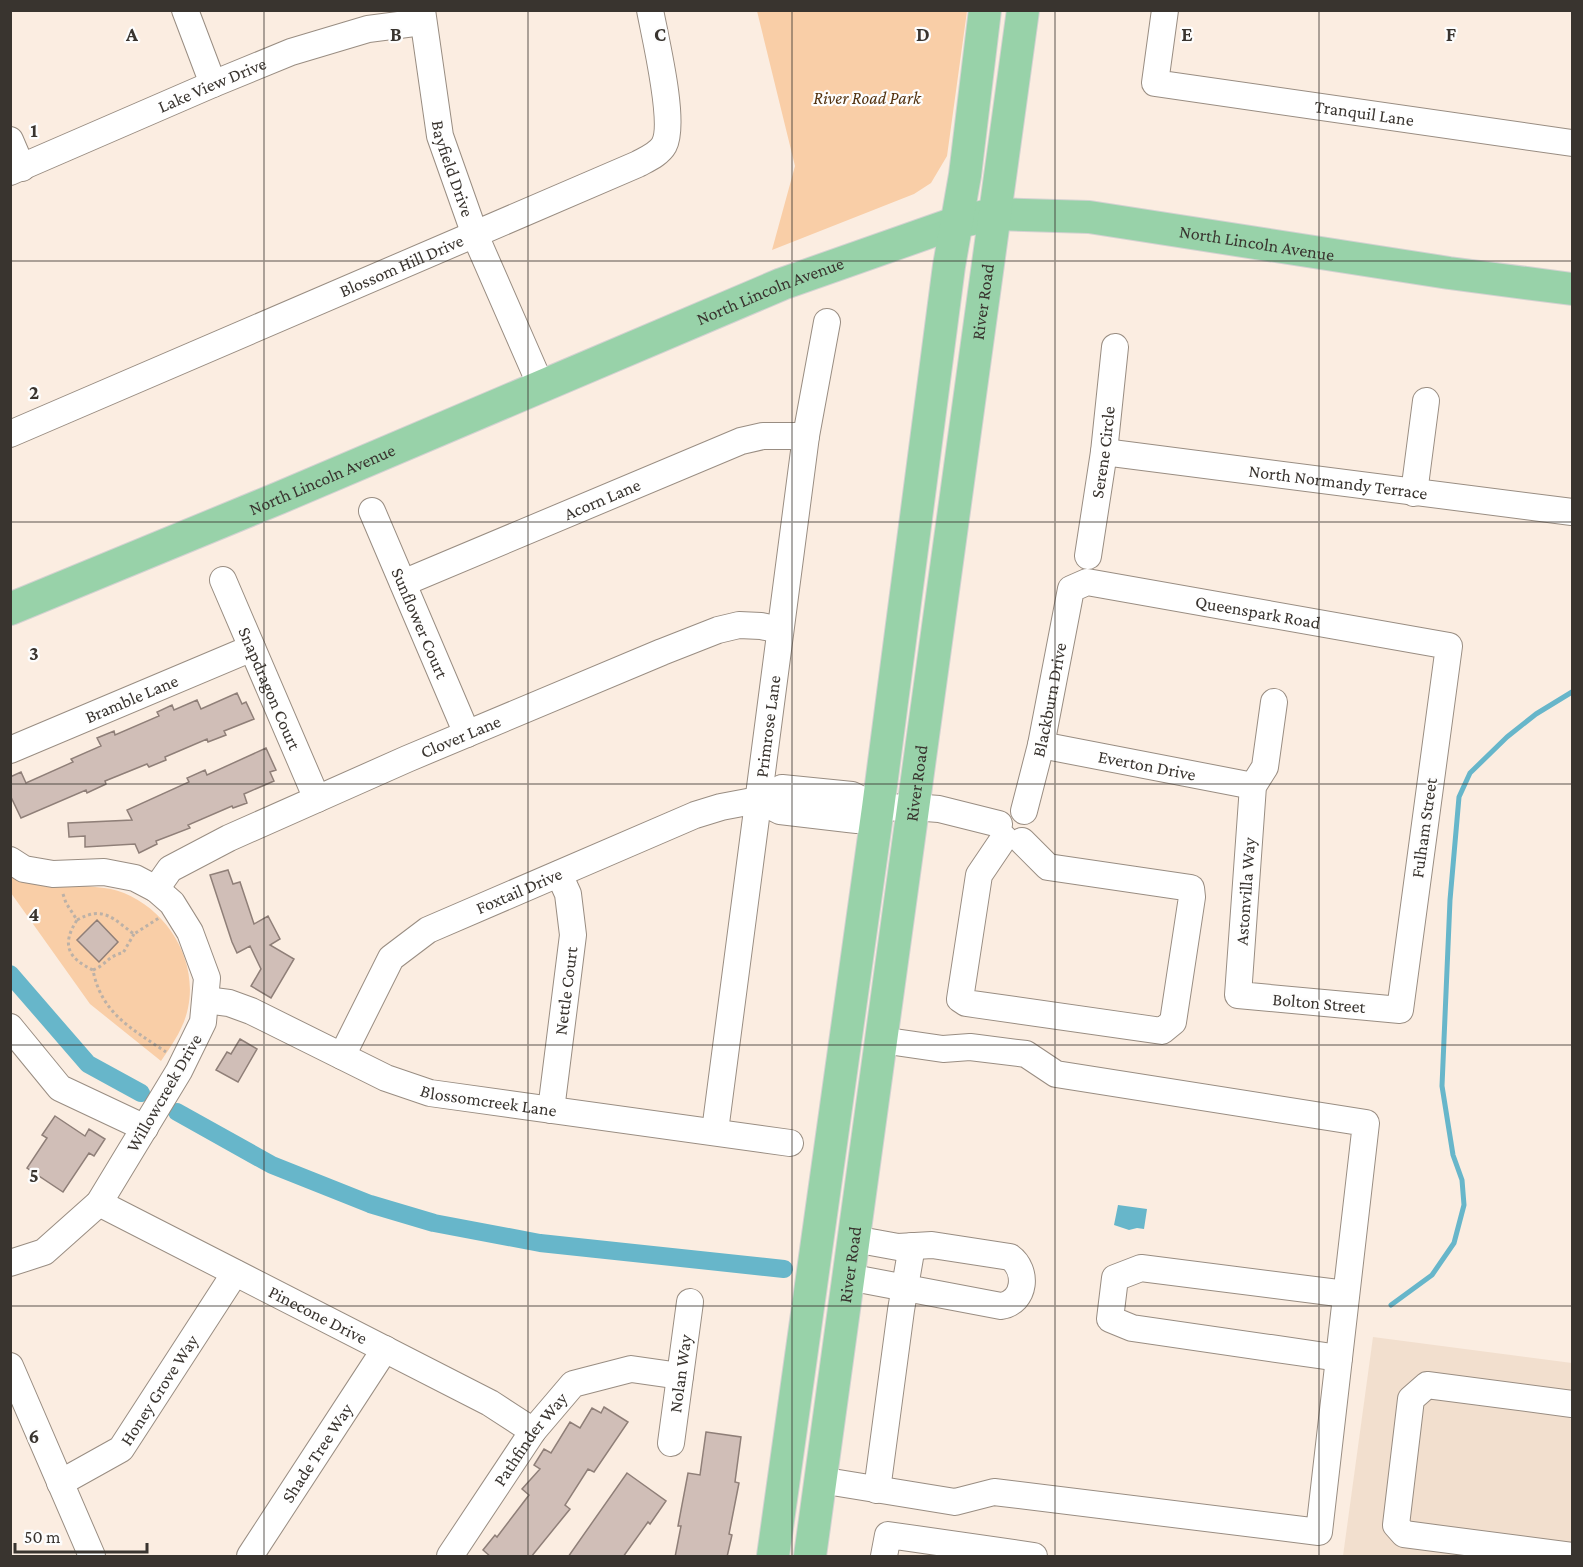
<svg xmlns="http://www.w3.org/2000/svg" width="1583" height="1567" font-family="'Crimson Pro',serif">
	<rect width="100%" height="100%" fill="#fbede1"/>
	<path fill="#f2dfce" d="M1373,1337L1572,1363V1556H1343Z"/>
	<path fill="#f9cea7" d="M757,11H967L947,156L931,183L914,194L772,250L795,166Z
		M10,876C30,881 50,884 70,885C88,887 107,886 124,893C168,911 198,960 188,1008C184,1028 172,1045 161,1061L90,1004L11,893Z"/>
	<path fill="#67b6ca" d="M1118,1205L1147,1209L1144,1229L1137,1228L1129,1230L1114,1225Z"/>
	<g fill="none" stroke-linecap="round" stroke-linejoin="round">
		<path stroke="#67b6ca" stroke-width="5" d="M1391,1305L1432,1275L1454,1243L1464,1205L1462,1180L1453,1155L1442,1086L1450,900L1459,797L1470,773L1507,737L1536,714L1572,692"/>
		<path stroke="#67b6ca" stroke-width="18" d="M10,974L88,1064L141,1093
			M177,1112L272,1165L370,1204L434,1223L540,1243L784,1269"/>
	</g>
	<path fill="#d0beb7" stroke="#8f7f78" stroke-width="1.5" d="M237,693L242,704L246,702L254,719L224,731L226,735L208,742L207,739L165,757L166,760L149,767L147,764L105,781L106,784L87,793L86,790L21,818L10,795V777L21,772L26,783L73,762L71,759L101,746L97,738L114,731L115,735L159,716L157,712L172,705L174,710L197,700L201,709Z
		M266,748L276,770L270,772L274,781L244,794L247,803L233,808L232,806L188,825L190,828L156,841L157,844L139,853L135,844L85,847V836L69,837L68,823L132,820L127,810L189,782L187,778L205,770L207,775Z
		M228,870L233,884L240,882L254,924L268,916L280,939L270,945L294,959L271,998L251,986L261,969L250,946L237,953L232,942L210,875Z
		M97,920L118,942L99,962L77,940Z
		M240,1039L257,1049L238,1082L216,1070L227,1052L231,1054Z
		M55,1116L85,1136L89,1129L105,1139L94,1156L89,1153L63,1192L27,1168L47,1138L42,1135Z
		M604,1407L628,1422L594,1472L588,1469L565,1505L570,1509L531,1557H491L483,1550L495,1535L497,1537L529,1495L522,1489L540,1469L534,1465L544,1449L551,1453L570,1422L580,1428L592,1408L601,1413Z
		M706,1432L741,1437L735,1482L739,1483L729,1534L732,1535L727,1557H675L681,1526H678L688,1473L700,1475Z
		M627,1473L666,1501L650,1524L648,1522L623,1557H568Z"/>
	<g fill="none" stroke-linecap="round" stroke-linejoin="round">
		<defs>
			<g id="minor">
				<path d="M185,10L213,84"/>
				<path id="s1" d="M422,10L440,136L475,235L541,386"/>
				<path id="s2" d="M1165,10L1155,83L1572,143"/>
				<path d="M10,140L22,168"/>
				<path id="s3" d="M10,172L213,84L291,52L368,29L422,22"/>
				<path id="s4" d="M10,434L638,164C647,159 659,154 664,145C676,123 655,37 650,10"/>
				<path id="s5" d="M1104,452L1572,512"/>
				<path d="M1414,493L1426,401"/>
				<path id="s6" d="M372,511L467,734"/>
				<path id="s7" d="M1088,556L1104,452L1115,347"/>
				<path id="s8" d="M223,580L317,799"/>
				<path id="s9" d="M403,583L741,441L763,436H806"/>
				<path id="s10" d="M1041,745L1253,786"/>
				<path id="s11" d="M10,750L252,648"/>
				<path d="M758,800L780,811L848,819L857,820L878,808L913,807L939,809L999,824"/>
				<path id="s12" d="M1024,811L1041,745L1071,589L1087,582L1449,646L1400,1010L1238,995L1253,786L1265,767L1274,702"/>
				<path d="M1004,838L979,875L960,999L966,1003L1162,1031L1173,1022L1192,897L1191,888L1048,867L1022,841"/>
				<path d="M10,860L24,869L53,874L104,872L135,878L156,889L172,903L190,932L207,978L203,1022L179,1071L99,1203L44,1252L10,1263"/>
				<path id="s13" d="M156,889L170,869L229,838L407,759L662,652L718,630L739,625L761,626L780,630"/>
				<path id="s14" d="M206,1000L229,1003L251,1011L386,1078L430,1093L790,1143"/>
				<path d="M10,1027L60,1088L145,1128"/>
				<path id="s15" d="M342,1056L391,958L428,930L695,815L721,807L758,800L782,788L852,795L878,808"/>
				<path id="s16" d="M551,1110L573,935L568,894L559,874"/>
				<path id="s17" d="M715,1131L806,436L827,322"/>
				<path id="s18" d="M99,1203L490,1403L533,1431"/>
				<path d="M848,1277L1001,1306C1026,1302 1028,1270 1010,1257L932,1245L898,1247L854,1239"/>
				<path d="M1339,1358L1132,1328L1110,1319L1115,1278L1141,1268L1346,1294"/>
				<path d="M10,1366L92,1556"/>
				<path d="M1572,1404L1427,1385L1411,1399L1396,1525L1404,1534L1572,1556"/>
				<path id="s19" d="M671,1443L690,1302"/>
				<path d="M820,1480L955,1502L994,1492L1319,1532L1366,1123L1056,1074L1026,1054L970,1047L943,1049L881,1040"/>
				<path id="s20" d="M60,1483L121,1449L235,1273"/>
				<path d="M877,1490L901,1310L912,1246"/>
				<path id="s21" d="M250,1556L385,1349"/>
				<path id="s22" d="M450,1556L533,1431L573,1384L631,1369L680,1376"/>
				<path d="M884,1556L888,1535L1034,1556"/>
			</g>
			<g id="major">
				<path id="s23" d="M10,609L279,498L782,284L958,222L995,214L1089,217L1449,273L1572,289"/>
				<path d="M773,1556L878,808L949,266L965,175L985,10"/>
				<path id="s24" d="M810,1556L1023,10"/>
			</g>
		</defs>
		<use href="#minor" stroke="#998d82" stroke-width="28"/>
		<use href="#major" stroke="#d3d2d1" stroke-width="34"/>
		<path stroke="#bcb1a7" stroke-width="3" stroke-dasharray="3 3" stroke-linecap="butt" d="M63,894L66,903L77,920C61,945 68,958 93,970C101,1013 132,1029 166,1052
			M77,920C104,905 113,919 134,934L159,918
			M93,970C106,965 109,955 123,953L134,934"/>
		<use href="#minor" stroke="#fff" stroke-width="26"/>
		<use href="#major" stroke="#98d2a9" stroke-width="32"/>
	</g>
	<path fill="none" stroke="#39342f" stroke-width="1.5" stroke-opacity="0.55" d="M264,10V1556M528,10V1556M792,10V1556M1055,10V1556M1319,10V1556M10,261H1572M10,522H1572M10,784H1572M10,1045H1572M10,1306H1572"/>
	<g text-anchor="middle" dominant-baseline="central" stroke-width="4.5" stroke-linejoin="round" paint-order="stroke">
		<g font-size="18" fill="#39342f" stroke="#fdfdfd">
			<text stroke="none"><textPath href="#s3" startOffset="220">Lake View Drive</textPath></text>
			<text stroke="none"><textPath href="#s2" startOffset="285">Tranquil Lane</textPath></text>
			<text stroke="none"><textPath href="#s1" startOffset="162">Bayfield Drive</textPath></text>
			<text stroke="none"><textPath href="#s23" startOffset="1326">North Lincoln Avenue</textPath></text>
			<text stroke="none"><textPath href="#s4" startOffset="426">Blossom Hill Drive</textPath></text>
			<text stroke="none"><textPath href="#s23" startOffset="824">North Lincoln Avenue</textPath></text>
			<text stroke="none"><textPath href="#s24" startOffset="1266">River Road</textPath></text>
			<text stroke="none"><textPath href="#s7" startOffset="105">Serene Circle</textPath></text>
			<text stroke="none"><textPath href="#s23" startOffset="338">North Lincoln Avenue</textPath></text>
			<text stroke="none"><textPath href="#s5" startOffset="236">North Normandy Terrace</textPath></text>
			<text stroke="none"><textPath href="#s9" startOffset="216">Acorn Lane</textPath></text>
			<text stroke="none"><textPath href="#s12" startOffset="418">Queenspark Road</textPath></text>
			<text stroke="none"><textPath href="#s6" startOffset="122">Sunflower Court</textPath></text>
			<text stroke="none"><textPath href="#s8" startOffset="118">Snapdragon Court</textPath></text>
			<text stroke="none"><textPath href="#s11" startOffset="132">Bramble Lane</textPath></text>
			<text stroke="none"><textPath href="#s12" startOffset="114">Blackburn Drive</textPath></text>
			<text stroke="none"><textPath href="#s17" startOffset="408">Primrose Lane</textPath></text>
			<text stroke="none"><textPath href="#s13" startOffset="344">Clover Lane</textPath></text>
			<text stroke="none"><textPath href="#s10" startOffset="108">Everton Drive</textPath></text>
			<text stroke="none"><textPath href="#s24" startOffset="780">River Road</textPath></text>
			<text transform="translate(1424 828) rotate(-82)">Fulham Street</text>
			<text stroke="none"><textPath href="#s12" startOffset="1246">Astonvilla Way</textPath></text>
			<text stroke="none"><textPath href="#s15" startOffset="255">Foxtail Drive</textPath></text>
			<text stroke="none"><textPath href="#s16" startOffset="120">Nettle Court</textPath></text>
			<text transform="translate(1319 1003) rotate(5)">Bolton Street</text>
			<text transform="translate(164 1093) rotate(-60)">Willowcreek Drive</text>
			<text stroke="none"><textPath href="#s14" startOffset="303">Blossomcreek Lane</textPath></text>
			<text stroke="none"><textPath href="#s24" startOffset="294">River Road</textPath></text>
			<text stroke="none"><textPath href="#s18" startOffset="246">Pinecone Drive</textPath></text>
			<text stroke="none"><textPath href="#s19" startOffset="70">Nolan Way</textPath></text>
			<text stroke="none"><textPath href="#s20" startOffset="140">Honey Grove Way</textPath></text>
			<text stroke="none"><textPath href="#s22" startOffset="142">Pathfinder Way</textPath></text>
			<text stroke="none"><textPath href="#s21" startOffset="123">Shade Tree Way</textPath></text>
		</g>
		<g font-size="18" font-style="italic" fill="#53320f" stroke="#fdfdfd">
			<text x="867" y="98">River Road Park</text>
		</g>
	</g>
	<g font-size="20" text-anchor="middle" font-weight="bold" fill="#39342f" stroke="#fdfdfd" stroke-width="4.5" stroke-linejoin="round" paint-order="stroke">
		<text x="132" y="41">A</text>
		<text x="396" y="41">B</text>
		<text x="660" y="41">C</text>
		<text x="923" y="41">D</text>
		<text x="1187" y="41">E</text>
		<text x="1451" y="41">F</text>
		<text x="34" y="137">1</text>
		<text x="34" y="399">2</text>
		<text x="34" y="660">3</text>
		<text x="34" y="921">4</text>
		<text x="34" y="1182">5</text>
		<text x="34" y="1443">6</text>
	</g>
	<rect width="1583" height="1567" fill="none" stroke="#39342f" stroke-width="24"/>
	<path d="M15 1543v9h132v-9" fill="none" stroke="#39342f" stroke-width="3"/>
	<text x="24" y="1543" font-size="18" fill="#39342f" stroke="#fdfdfd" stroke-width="4.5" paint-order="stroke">50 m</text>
</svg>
